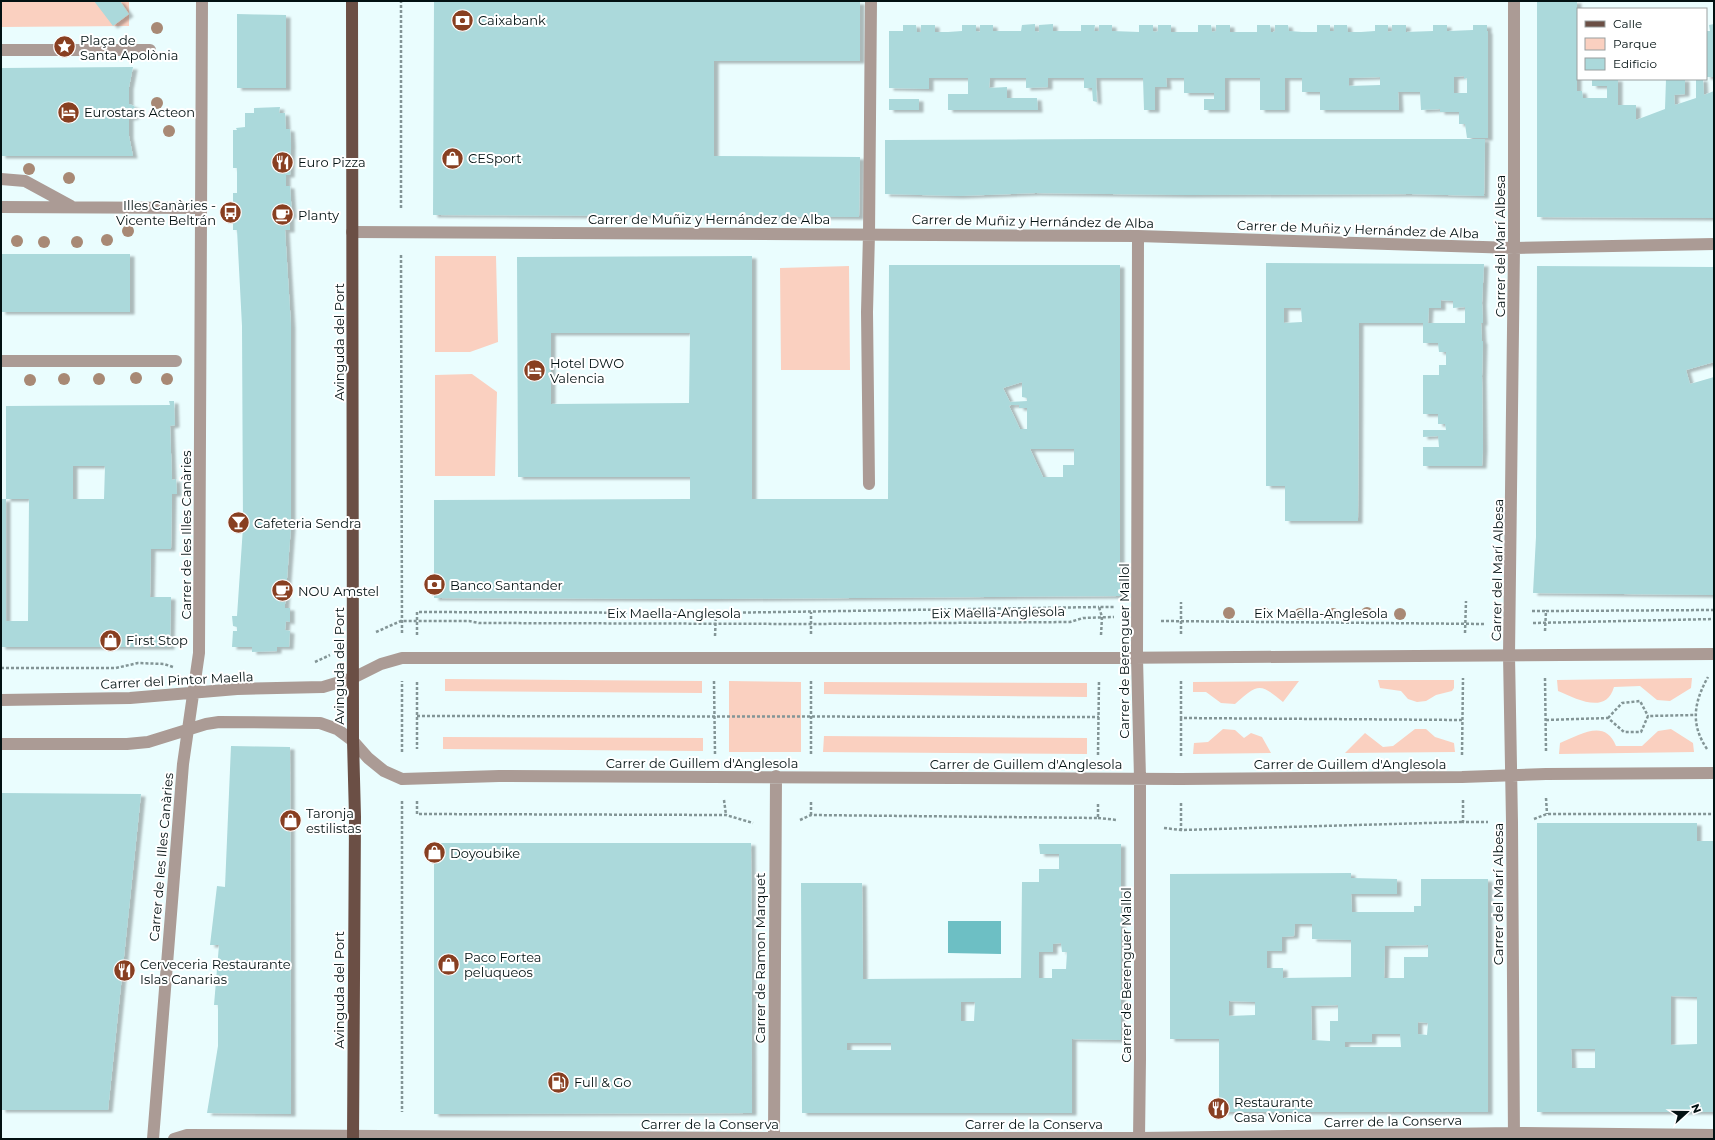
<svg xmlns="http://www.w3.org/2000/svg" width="1715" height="1140" font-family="Montserrat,sans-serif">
	<defs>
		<filter id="shadow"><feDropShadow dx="4.5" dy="2.5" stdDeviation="1" flood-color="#0004"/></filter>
	</defs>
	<rect width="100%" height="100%" fill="#eafdfe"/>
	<path fill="#fad0c0" d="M1,1H129V26L1,27Z
		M435,256H496L498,342L470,352H435Z
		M849,266L850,370H781L780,268Z
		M472,374L497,392L495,476H435V375Z
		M1692,678L1691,688L1670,701L1657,700L1640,686L1614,687C1606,715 1577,699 1558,691L1557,680Z
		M445,679L702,681V693L445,691Z
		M1378,680H1454V688L1452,691L1436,695L1426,701L1417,702L1408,699L1401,691L1380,688Z
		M729,681L801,682V752H729Z
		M1299,681L1283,702C1259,682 1258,684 1235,704L1221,703L1206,692H1193V682Z
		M824,682L1087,683V697L824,694Z
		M1223,729L1235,730L1244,738L1251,733L1262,737L1271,753L1193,754L1194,743L1208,742Z
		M1415,729H1426L1435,737L1454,743L1455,752L1345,753L1365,733L1383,747L1393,746Z
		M1671,729L1693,743L1694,752L1559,754L1560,743C1580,735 1605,718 1616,746H1642L1658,731Z
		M824,736L1087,738V754L823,752Z
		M443,737L703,738V751L443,749Z"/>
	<path fill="#6dbfc4" d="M948,921H1001V954L948,953Z"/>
	<path fill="#abd9db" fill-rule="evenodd" filter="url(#shadow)" d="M94,1H120L129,14L113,26Z
		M434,1L860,2V61H714V156L860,157L859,217L433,215Z
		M1537,1H1577V91H1582L1583,98H1607V86H1592V79H1618V105H1636V120L1665,109L1666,79H1685V94L1674,95L1675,105L1696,98V79H1703L1704,95L1714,91V218L1537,217Z
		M237,14L286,15V88H237Z
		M1035,24V31L1039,32V25L1053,24V31H1081V25H1095L1094,31H1099V25H1112V31L1139,32V25H1153V31L1155,32L1158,31V25H1171V32H1198V25H1211L1212,32L1216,31V25H1230V32H1257V25H1270L1271,32H1273L1275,31V25H1288L1289,31L1302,32H1317V25H1330V31H1334V25H1347L1348,32H1361L1375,31V25H1388V32L1392,31V25H1406V32L1433,31V25H1447V31H1449L1473,30V25H1487V31H1488V138H1467L1465,124H1459V112H1440V109L1421,110L1420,92H1398L1399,110H1320V92H1302V78H1285V110H1260V78H1225V110H1204V99H1214V93H1184V78H1166L1167,87H1155V110H1144L1143,78H1096L1097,102L1093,101L1092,88H1084V78H1048V87L1026,88V78H990L989,88L1007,87V98H1037L1038,110H948V94H968V78H929V89L889,88V31H903V25H916L917,32H921V25H935V32H948L962,31V25H976V31L980,32V25H993V31H1021L1022,25ZM1464,76V79L1467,78V93H1454V77ZM1380,77V85L1349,86V78Z
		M1714,24V77H1706V31H1710L1709,25Z
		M133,67L129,87V104L134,106L137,112L134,117L129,118V136L133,156H1V68Z
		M889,99H919V110H889Z
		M280,107L279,113H285L286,129H290L291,144L290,175H286V186H290L292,216H290V230H285L291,326V527L285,604V608H290V622L286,621L285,630L290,631L289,647H277V651L252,652V647H232L233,631H237V627L233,626L232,616H237L243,527L242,326L237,230H233V193H237V168H233V130H237L236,128L245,127V113H254V108Z
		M1106,139H1485L1484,196L1411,194L1185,195L1036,193L958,196L885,194V140Z
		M1,254H130V312H1Z
		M752,256V499H888L889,265H1120V596L710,599L434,598V500L690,499V477H518L517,257ZM551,333H690L689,403L551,404ZM1022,382V397L1027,398V401L1010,402L1003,388ZM1011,405H1019V408H1027V429H1020L1009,406ZM1030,449H1074V465H1063V477H1043Z
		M1266,263L1484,264L1482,303L1483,323H1481L1482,341H1483L1482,376L1483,448L1482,466H1423V447H1439L1438,436L1423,437V430H1446L1445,424H1438V414H1423V375H1439V365H1446V352H1439L1438,343H1423V323H1359L1358,521H1285V486H1266ZM1441,300L1453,301V308L1465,307V323H1428L1429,308H1441ZM1284,308H1301L1302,322L1284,323Z
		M1537,266L1714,267V362L1686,370L1690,384L1714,377V595L1533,593L1536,537Z
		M169,401H174L175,425L170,426L172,480L176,479L177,494H172L171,549H151L150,597H171L170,647H1V499H6V406L170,405ZM73,466H105L104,499H73ZM6,499H29L28,621H6Z
		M231,746L290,747L291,1114L207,1113L218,1046V1005H214L219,945H210L217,886L225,887Z
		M1,793L141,794L108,1110H1Z
		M1537,823H1697V841H1714V1112H1537ZM1671,996L1697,997V1044L1671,1045ZM1571,1049H1595V1068H1572Z
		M434,843H751L752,1113L434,1114Z
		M1039,844H1121V1040L1072,1039V1113H802L801,883H862L863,979L1021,978L1022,882H1039V869H1059V854H1040ZM1061,943L1062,952H1067L1066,969H1052V978H1039V952H1053V944ZM961,1002H975L974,1021H961ZM847,1043H891V1050H847Z
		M1351,873V878L1397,879V894H1351L1352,912H1414V906H1421V879H1488V1112H1219V1039H1170V874ZM1295,924H1312V939L1351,940V977L1283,978V968H1267V951H1282V937L1294,936ZM1428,945V957H1404V978H1384L1385,946ZM1229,1001L1255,1002V1015L1229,1016ZM1338,1005V1021H1330V1041L1312,1040L1311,1006ZM1418,1022L1428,1023L1427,1035L1418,1034ZM1372,1034H1400L1401,1047H1345V1042H1372Z"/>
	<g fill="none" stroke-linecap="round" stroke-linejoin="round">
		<path stroke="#839596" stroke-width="2.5" stroke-dasharray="3 2" stroke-linecap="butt" d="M401,208V1
			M401,255L402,634
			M1532,611H1546
			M1161,621L1486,624
			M1533,623L1714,619
			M1545,631L1546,611L1714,610
			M376,632L401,621H469L479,623L811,624L1070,622L1083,618L1114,617
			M1465,633L1466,601
			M811,634V612
			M1181,634V602
			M417,635V612L716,613
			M1101,635L1102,617L1099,607H1114
			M715,636L716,613L1099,607
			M315,662L330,655
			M1,668H116L138,663L164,664L173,667
			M1545,678L1546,751
			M714,681L715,754
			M811,681V754
			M1181,681V718L1462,720
			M417,682V749
			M417,716L1099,717
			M1608,718L1622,703L1640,701L1648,716
			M1546,720L1608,718L1624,732H1641L1648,716L1696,715
			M1707,749C1690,724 1694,702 1708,677
			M402,752V681
			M1098,755L1099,680
			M1462,755L1463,678
			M1181,756V718
			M1546,798L1547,814
			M724,800L726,815
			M1463,800V822H1488
			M402,801V1112
			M417,801V814L726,815L753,823
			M1181,803V830L1463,822
			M811,815V801
			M1098,818L1117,820
			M1534,819L1547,814H1714
			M800,820L811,815L1098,818V802
			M1164,828L1181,830"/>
		<path stroke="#ab9b95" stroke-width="12" d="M1,50H150
			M1,179L25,181L71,206
			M1,207L201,208
			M352,232L1138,236L1514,248L1714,244
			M1138,236L1137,658L1140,778V1059L1139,1139
			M1,361H176
			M869,484L867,312L869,234L871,1
			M1,700L130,698L237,689L323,687L353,678L381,664L402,658H1099L1714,654
			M1,744H127L148,742L206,724L219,722L320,723L337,729L353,741L368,758L384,771L402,779L499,776L1181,779L1462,777L1546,774L1714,773
			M153,1139L183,764L199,653L202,1
			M174,1139L187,1135L774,1138H1139L1514,1133L1714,1135
			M774,1139L776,776
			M1514,1139L1512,822L1509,655L1514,248V1"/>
		<path stroke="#6b4f45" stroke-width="12" d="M352,1L353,741L355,817L353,1139"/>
	</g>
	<g fill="#a88975">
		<circle cx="157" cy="28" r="6"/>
		<circle cx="157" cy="103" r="6"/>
		<circle cx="169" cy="131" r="6"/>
		<circle cx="29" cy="169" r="6"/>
		<circle cx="69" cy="178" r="6"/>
		<circle cx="128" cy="231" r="6"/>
		<circle cx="107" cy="240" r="6"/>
		<circle cx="17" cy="241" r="6"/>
		<circle cx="44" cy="242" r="6"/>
		<circle cx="77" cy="242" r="6"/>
		<circle cx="136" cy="378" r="6"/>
		<circle cx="64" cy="379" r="6"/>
		<circle cx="99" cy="379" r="6"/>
		<circle cx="167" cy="379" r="6"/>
		<circle cx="30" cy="380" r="6"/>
		<circle cx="1229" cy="613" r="6"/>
		<circle cx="1367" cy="613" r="6"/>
		<circle cx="1265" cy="614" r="6"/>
		<circle cx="1300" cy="614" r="6"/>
		<circle cx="1333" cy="614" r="6"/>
		<circle cx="1400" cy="614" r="6"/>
	</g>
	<defs>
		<symbol id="bank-disc" viewBox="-11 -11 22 22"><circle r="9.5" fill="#883f21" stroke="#fff"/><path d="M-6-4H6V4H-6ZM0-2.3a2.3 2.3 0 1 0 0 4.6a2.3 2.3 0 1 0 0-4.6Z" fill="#fff"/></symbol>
		<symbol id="sight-disc" viewBox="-11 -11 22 22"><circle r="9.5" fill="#883f21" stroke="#fff"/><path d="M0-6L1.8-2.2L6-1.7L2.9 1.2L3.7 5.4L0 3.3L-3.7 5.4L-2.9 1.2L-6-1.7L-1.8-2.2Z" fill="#fff"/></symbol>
		<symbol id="hotel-disc" viewBox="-11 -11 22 22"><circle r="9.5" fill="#883f21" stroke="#fff"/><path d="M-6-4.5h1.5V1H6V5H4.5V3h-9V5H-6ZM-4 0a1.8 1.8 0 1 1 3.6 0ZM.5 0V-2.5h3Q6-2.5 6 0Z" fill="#fff"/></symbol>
		<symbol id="shop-disc" viewBox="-11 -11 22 22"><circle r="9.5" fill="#883f21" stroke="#fff"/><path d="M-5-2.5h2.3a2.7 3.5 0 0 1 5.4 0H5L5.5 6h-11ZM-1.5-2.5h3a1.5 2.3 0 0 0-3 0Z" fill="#fff"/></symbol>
		<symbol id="restaurant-disc" viewBox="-11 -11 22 22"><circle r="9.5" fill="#883f21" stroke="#fff"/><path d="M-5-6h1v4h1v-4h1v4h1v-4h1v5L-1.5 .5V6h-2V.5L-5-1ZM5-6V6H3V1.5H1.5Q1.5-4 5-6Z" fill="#fff"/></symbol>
		<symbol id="bus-disc" viewBox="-11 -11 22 22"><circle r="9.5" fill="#883f21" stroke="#fff"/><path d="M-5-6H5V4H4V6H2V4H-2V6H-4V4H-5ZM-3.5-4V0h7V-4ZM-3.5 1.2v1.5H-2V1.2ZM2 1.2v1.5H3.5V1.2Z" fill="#fff"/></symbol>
		<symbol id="cafe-disc" viewBox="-11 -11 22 22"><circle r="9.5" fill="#883f21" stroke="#fff"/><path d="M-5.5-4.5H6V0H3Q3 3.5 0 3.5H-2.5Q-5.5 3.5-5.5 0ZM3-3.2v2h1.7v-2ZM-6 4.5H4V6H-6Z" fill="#fff"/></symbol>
		<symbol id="bar-disc" viewBox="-11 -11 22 22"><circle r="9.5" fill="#883f21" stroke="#fff"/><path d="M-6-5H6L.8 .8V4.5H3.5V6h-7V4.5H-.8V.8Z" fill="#fff"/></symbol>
		<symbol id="fuel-disc" viewBox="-11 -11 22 22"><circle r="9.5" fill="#883f21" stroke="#fff"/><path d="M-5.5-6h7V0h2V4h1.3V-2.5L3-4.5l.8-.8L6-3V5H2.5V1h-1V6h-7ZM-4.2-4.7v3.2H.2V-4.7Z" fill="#fff"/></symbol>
	</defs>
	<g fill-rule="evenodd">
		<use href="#bank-disc" x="450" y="8" width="25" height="25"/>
		<use href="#sight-disc" x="52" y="34" width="25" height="25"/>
		<use href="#hotel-disc" x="56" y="100" width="25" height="25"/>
		<use href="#shop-disc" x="440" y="146" width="25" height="25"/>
		<use href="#restaurant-disc" x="270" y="150" width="25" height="25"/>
		<use href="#bus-disc" x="218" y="200" width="25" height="25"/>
		<use href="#cafe-disc" x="270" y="202" width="25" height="25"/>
		<use href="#hotel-disc" x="522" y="358" width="25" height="25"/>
		<use href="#bar-disc" x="226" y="510" width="25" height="25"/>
		<use href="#bank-disc" x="422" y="572" width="25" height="25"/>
		<use href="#cafe-disc" x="270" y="578" width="25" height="25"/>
		<use href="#shop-disc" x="98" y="628" width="25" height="25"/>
		<use href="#shop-disc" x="278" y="808" width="25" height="25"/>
		<use href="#shop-disc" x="422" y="840" width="25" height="25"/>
		<use href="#shop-disc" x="436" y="952" width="25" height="25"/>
		<use href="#restaurant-disc" x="112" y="958" width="25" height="25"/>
		<use href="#fuel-disc" x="546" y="1070" width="25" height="25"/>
		<use href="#restaurant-disc" x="1206" y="1096" width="25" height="25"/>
	</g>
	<g text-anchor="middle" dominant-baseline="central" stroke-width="4" stroke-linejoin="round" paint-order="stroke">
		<g font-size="13" fill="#021112" stroke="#fff" text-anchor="start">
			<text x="478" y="20">Caixabank</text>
			<text x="80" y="40">Plaça de<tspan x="80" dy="15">Santa Apolònia</tspan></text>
			<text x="84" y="112">Eurostars Acteon</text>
			<text x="468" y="158">CESport</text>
			<text x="298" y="162">Euro Pizza</text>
			<text x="216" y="205" text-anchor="end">Illes Canàries -<tspan x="216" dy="15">Vicente Beltrán</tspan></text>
			<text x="298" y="215">Planty</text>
			<text x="550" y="363">Hotel DWO<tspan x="550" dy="15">Valencia</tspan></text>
			<text x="254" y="523">Cafeteria Sendra</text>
			<text x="450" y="585">Banco Santander</text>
			<text x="298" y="591">NOU Amstel</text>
			<text x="126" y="640">First Stop</text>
			<text x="306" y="813">Taronja<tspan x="306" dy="15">estilistas</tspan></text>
			<text x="450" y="853">Doyoubike</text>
			<text x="464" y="957">Paco Fortea<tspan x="464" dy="15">peluqueos</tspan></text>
			<text x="140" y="964">Cerveceria Restaurante<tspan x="140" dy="15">Islas Canarias</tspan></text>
			<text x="574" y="1082">Full &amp; Go</text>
			<text x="1234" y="1102">Restaurante<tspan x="1234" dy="15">Casa Vonica</tspan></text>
		</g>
		<g font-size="13" fill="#021112" stroke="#fff">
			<text x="709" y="219">Carrer de Muñiz y Hernández de Alba</text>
			<text transform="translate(1033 221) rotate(1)">Carrer de Muñiz y Hernández de Alba</text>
			<text transform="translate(1358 229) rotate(2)">Carrer de Muñiz y Hernández de Alba</text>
			<text transform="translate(1500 246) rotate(-90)">Carrer del Marí Albesa</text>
			<text transform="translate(339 342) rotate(-90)">Avinguda del Port</text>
			<text transform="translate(186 535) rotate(-90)">Carrer de les Illes Canàries</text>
			<text transform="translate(1497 570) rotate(-89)">Carrer del Marí Albesa</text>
			<text transform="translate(998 612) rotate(-1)">Eix Maella-Anglesola</text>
			<text x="674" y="613">Eix Maella-Anglesola</text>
			<text x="1321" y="613">Eix Maella-Anglesola</text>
			<text transform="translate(1124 651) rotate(-90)">Carrer de Berenguer Mallol</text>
			<text transform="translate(339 666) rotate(-90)">Avinguda del Port</text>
			<text transform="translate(177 680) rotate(-3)">Carrer del Pintor Maella</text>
			<text x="702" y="763">Carrer de Guillem d'Anglesola</text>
			<text x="1026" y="764">Carrer de Guillem d'Anglesola</text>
			<text x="1350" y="764">Carrer de Guillem d'Anglesola</text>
			<text transform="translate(161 857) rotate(-85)">Carrer de les Illes Canàries</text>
			<text transform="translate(1498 894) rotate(-90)">Carrer del Marí Albesa</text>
			<text transform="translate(760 958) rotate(-90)">Carrer de Ramon Marquet</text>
			<text transform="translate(1126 975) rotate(-90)">Carrer de Berenguer Mallol</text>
			<text transform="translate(339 990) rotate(-90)">Avinguda del Port</text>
			<text transform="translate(1393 1121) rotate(-1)">Carrer de la Conserva</text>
			<text x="710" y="1124">Carrer de la Conserva</text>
			<text x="1034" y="1124">Carrer de la Conserva</text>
		</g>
	</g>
	<rect width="1715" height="1140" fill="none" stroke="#021112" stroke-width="4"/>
	<rect x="1577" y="8" width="130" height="72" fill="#ffffff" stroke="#9aa0a0"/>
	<rect x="1585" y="21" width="20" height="6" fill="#6b4f45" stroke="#9aa0a0"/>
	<text x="1613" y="28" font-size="12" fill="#021112">Calle</text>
	<rect x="1585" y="38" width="20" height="12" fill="#fad0c0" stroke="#9aa0a0"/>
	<text x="1613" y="48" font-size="12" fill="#021112">Parque</text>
	<rect x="1585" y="58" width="20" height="12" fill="#abd9db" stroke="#9aa0a0"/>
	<text x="1613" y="68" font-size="12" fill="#021112">Edificio</text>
	<g transform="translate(1687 1112) rotate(69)" stroke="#ffffff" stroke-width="3" paint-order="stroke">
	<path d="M0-3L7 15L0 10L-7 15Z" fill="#021112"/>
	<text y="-6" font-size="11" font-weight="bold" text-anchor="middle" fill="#021112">N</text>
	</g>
</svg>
